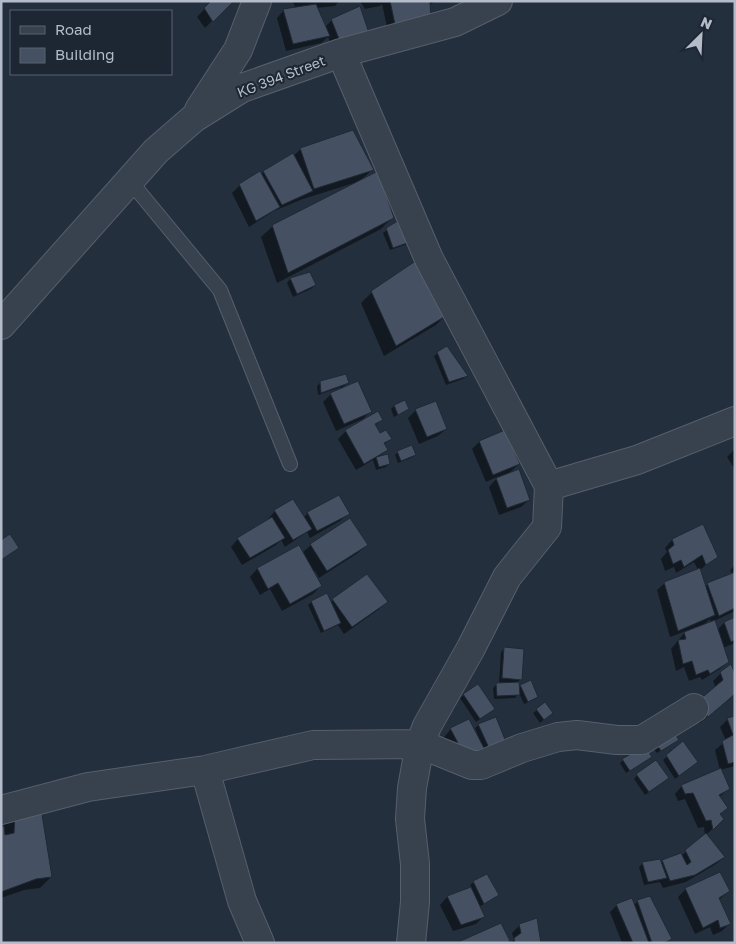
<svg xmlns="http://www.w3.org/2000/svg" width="736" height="944" font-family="'Golos Text',sans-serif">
	<rect width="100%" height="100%" fill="#242f3e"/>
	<path fill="#0007" fill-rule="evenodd" d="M212,1H232L205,28L197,17Z
		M292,1H339L335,6L316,8L325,27L332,20L359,7L333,50L328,37L321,43L286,51L277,18L284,10L296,8Z
		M360,1H435L389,36L382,4L380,6L365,9Z
		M301,149L372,170L361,180L392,218L381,229L277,283L261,237L273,226L354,185V183L303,199L274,211L249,227L232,193L240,185L293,156Z
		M400,221L408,242L405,245L390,250L383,233Z
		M309,274L315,285L311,289L293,297L287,283L290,279Z
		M372,292L447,314L436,325L384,356L361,303Z
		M438,353L467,376L463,379L446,385L434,356Z
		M321,382L347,383L341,389V387L318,395L317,386Z
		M331,394L371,411L363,419L336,431L323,402Z
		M394,406L408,409L394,417L391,409Z
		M416,410L446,429L438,436L419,444L408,418Z
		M381,420L375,426L379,435L390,439L384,445L386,450L378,458L389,463L386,467L376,470L373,460L356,470L338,439L346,431Z
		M479,442L519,464L507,475L529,500L521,507L499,515L489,487L499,476L486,482L472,449Z
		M735,449V470L727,457Z
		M398,452L415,455L411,458L398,463L395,455Z
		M339,496L348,513L340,521L310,538L307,532L285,547L281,540L276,545L242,565L231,547L238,539L269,521L268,519L275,511L303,518L308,513Z
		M702,525L716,556L699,571L705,587L708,584L732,574L730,570L735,565V611L714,621L717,630L724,623L735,619V643L723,648L727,661L720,669L702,680L700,677L689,681L684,667L676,671L671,649L686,631L670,637L657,590L665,583L698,570L694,562L676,573L674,567L665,571L661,559L667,552L665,548L672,540ZM710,619L711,623L702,626Z
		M311,545H366L358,553L319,578L315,571L313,572L321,586L313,594L282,611L270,589L260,595L250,577L257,569L299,547L302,553Z
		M333,600L386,602L378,610L344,634L338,625L321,633L308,605L311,602L330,603Z
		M504,649L520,679L518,682V689L521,686L537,697L533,700L524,704L519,693L515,698L494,699L493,688L497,684H505V682H499L501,652Z
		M721,673L732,696L700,723L691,710L716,688L713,681Z
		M464,695L490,712L476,722L460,698Z
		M537,710L552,713L540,723L533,713Z
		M735,717V766L720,770L729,789L719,797V815L723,819L706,835L724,857L716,864L686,882L663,888L660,882L644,885L639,867L643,863L660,864L663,861L681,856L705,835L704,827L698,828L685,799L678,801L675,794L682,786L720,770L715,750L726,741L720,727L728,719Z
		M479,725L507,746L459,766L444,737L451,729L480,743H481L475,728Z
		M658,738L673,743L657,753L653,748Z
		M683,743L693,765L675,779L663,760Z
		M650,757L626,773L620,763L623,760Z
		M637,775L664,781L645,795L634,779Z
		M16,812L51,877L40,888L24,890L1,898V827H4V824Z
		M474,882L498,895L479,907L484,916L476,924L453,931L440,905L447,897L472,888L470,885Z
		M686,889L729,891L719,900L729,924L722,931L713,935L710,927L695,934L678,897Z
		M649,897L670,938L666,943H622L610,912L617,905L633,906L637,902Z
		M520,925L540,943H511L514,940L512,933Z"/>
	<path fill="#455162" stroke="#1f2835" d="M211,1H234L213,22L204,8Z
		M390,1H432L430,2L431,21L396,29Z
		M316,4L330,36L293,44L283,9Z
		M360,6L369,33L341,44L331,19Z
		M353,130L374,170L314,189L300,148Z
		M293,153L313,191L282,205L263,171Z
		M260,171L280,207L256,221L239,184Z
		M378,171L394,218L288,273L272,225Z
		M401,219L410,242L393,248L386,228Z
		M417,260L449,314L396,346L371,291Z
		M310,272L316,285L297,294L290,278Z
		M447,346L468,376L449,382L437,352Z
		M346,374L349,383L321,393L320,381Z
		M358,381L372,412L344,424L330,393Z
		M405,400L409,409L398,415L394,405Z
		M436,401L447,429L427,437L415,409Z
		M378,411L383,420L375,424L380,433L386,430L392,439L384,443L388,450L364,464L345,430Z
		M505,430L520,464L493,475L479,441Z
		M412,445L416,455L401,461L397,451Z
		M388,454L390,464L379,467L376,457Z
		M519,469L530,500L507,508L496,478Z
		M339,495L350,514L317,531L307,512Z
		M293,499L312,529L293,540L274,510Z
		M272,517L285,538L250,558L237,538Z
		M350,518L368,545L327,571L310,544Z
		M703,524L718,557L706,565L702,555L684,567L681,560L673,564L668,550L674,545L672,539Z
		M10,534L19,548L1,560V540Z
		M299,545L322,586L290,604L278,583L268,589L257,568Z
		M700,568L715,615L678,631L664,582Z
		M735,572V608L719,616L707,583Z
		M367,574L388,602L352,627L332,599Z
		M327,593L341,623L324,631L311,601Z
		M735,617V640L731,642L724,622Z
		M715,620L729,662L710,674L708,670L696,675L692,661L683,664L678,640L686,639L684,632Z
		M504,647L524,649L522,680L502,678Z
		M731,664L735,673V694L708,717L698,701L723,680L720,672Z
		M531,680L538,697L528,702L520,685Z
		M519,682L520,695L497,696L496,683Z
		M478,684L495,709L480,719L463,694Z
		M545,702L553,713L544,720L536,709Z
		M735,716V762L728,764L722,741L733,735L727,718Z
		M496,717L508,747L489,748L478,724Z
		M469,719L485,750L467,760L450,728Z
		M671,728L679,740L661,751L656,743Z
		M683,741L698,762L679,776L666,755Z
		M645,746L652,757L630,771L622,759Z
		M656,760L669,778L649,792L636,774Z
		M721,768L730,789L719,795L728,808L720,814L724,819L713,830L711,820L706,821L693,793L685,794L681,785Z
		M41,808L52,877L36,879L1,892V826H4L5,835L14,833L15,811Z
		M706,833L725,857L695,875L670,881L662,860L681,853L687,865L691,862L685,850Z
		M660,859L667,878L648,882L642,862Z
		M720,872L730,891L719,898L731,924L720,928L718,920L703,928L685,888Z
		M487,874L499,895L484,904L473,881Z
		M471,887L485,917L461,925L447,896Z
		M650,896L672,939L664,943H652L637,900Z
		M632,898L649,943H633L616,904Z
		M537,918L541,943H515L514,938L521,933L519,924Z
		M501,923L510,941L507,943H456Z"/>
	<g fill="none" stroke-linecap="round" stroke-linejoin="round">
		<defs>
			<path id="service" d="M130,181L220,290L290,464"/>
			<path id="minor" d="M341,53L429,259L549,486L547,527L507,577L471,648L427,726L420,744L412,788L410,819L415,864V902L411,943
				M199,110L238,50L257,1
				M1,325L156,151L194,118L242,88L341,53L455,22L498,1
				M549,486L637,460L735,421
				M205,770L242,901L260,943
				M1,810L88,787L205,770L313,745L420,744L472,765H481L522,748L558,737L577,735L617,740H642L694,708"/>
		</defs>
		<use href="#service" stroke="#565f6c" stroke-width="16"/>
		<use href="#minor" stroke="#565f6c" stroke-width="30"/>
		<use href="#service" stroke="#38414e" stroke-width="14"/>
		<use href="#minor" stroke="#38414e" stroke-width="28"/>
	</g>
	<g text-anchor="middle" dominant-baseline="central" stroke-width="4" stroke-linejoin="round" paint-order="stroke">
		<g font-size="14" fill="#b4bcc9" stroke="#1d2633">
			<text transform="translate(281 76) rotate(-21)">KG 394 Street</text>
		</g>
	</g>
	<rect width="736" height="944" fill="none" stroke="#b4bcc9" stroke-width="5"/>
	<rect x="10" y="10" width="162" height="65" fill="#1d2633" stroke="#59626f"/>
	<rect x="20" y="26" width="25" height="8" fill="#38414e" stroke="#59626f"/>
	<text x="55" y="35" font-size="15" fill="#b4bcc9">Road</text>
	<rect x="20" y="48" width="25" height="15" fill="#455162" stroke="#59626f"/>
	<text x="55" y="60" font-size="15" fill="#b4bcc9">Building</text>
	<g transform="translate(701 35) rotate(24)" stroke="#1d2633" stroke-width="4" paint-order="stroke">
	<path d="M0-4L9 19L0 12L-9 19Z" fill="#b4bcc9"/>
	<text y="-8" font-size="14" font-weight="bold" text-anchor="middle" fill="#b4bcc9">N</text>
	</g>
</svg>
